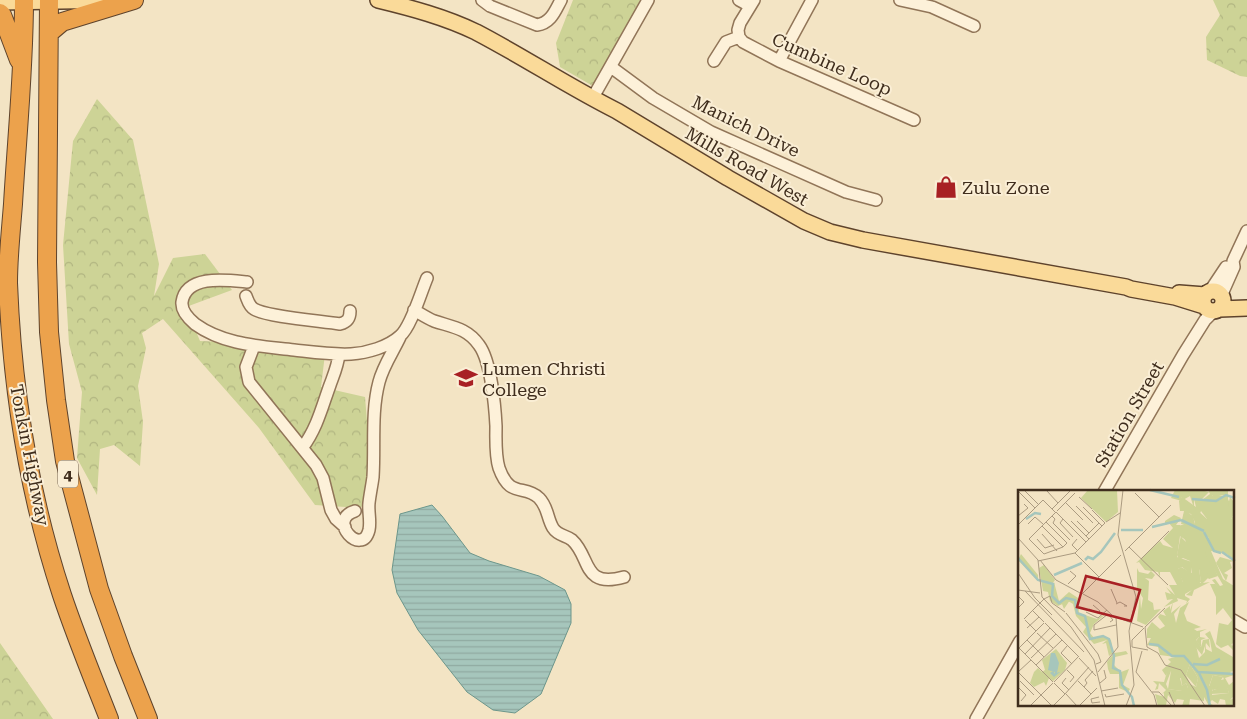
<svg xmlns="http://www.w3.org/2000/svg" width="1247" height="719" font-family="'Roboto Serif',serif">
	<defs>
		<pattern id="forest-crowns" width="20" height="18" patternUnits="userSpaceOnUse" patternTransform="scale(1.25)"><rect width="20" height="18" fill="#cdd396"/><path d="M2 6a3 3 0 1 1 6 0M12 15a3 3 0 1 1 6 0" fill="none" stroke="#b1b581"/></pattern>
		<pattern id="water-rules" width="6" height="5" patternUnits="userSpaceOnUse" patternTransform="scale(1.25)"><rect width="6" height="5" fill="#a6c6bc"/><path d="M0 2.5h6" fill="none" stroke="#90aaa1"/></pattern>
	</defs>
	<rect width="100%" height="100%" fill="#f3e4c4"/>
	<path fill="url(#forest-crowns)" d="M573,0H640L598,89L560,67L556,43Z
		M1213,0H1247V77L1240,76L1207,60L1206,37L1220,15Z
		M97,99L133,140L159,264L154,296L173,258L205,254L232,290L186,307L200,341L326,346L321,387L365,397L372,482L361,508L315,505L259,428L163,319L142,333L146,348L138,386L143,422L140,466L114,445L100,449L97,495L77,458L82,392L69,344L63,245L73,141Z
		M0,643L53,719H0Z"/>
	<path fill="url(#water-rules)" stroke="#6c968b" d="M432,505L442,516L470,553L489,561L539,576L565,590L571,604V623L541,694L515,713L493,710L467,692L418,630L397,593L392,570L400,514Z"/>
	<g fill="none" stroke-linecap="round" stroke-linejoin="round">
		<defs>
			<path id="minor" d="M482,0L490,6L537,25C551,23 555,11 561,0
				M739,0L750,6
				M754,0L740,23L738,30L739,37L743,42L779,61L914,120
				M900,0L932,7L974,26
				M714,61L726,42L739,37
				M779,61L812,0
				M611,67L653,98L711,132L846,192L876,200
				M592,99L648,0
				M247,282C227,280 186,274 182,302C181,311 189,319 195,324C224,345 260,346 294,350C312,352 332,355 351,354C367,353 388,347 400,336C411,327 421,292 427,278
				M1210,291L1226,267
				M1222,294L1234,267L1233,261L1247,231
				M246,296C248,301 249,306 254,309C267,317 322,321 340,324C348,322 350,318 350,311
				M414,310C421,314 427,318 434,321C452,327 467,328 479,345C491,361 495,406 496,426C496,440 495,455 499,468C510,499 524,484 539,498C548,507 547,518 553,528C558,536 566,535 572,540C591,557 582,589 624,577
				M254,346L246,367L249,382L316,465L323,478L331,510L336,519L345,527
				M303,447C317,428 322,407 330,385C334,374 338,365 339,354
				M1104,492L1183,355L1205,320L1214,311
				M355,511C326,520 362,558 369,530C371,521 368,512 369,503C370,494 372,485 373,477C375,445 371,412 379,382C383,366 393,352 400,337
				M1233,620L1245,627
				M976,719L1020,641"/>
			<path id="major" d="M378,0C411,8 445,17 476,32C524,57 569,87 617,111L728,178L804,221L830,232L863,240L1126,287L1131,289L1175,297L1204,306
				M0,2L121,0
				M1203 301a10 10 0 1 1 20 0a10 10 0 1 1-20 0Z
				M1179,293L1205,295
				M1220,309L1247,308"/>
			<path id="highway" d="M24,0C24,68 17,136 13,204C11,230 8,257 8,283C12,388 29,495 62,595C76,637 93,678 109,719
				M49,0L47,262L49,332L56,400L65,461L99,589L123,656L148,719
				M0,13L2,15L19,60
				M49,33L62,22L134,0"/>
		</defs>
		<use href="#minor" stroke="#917558" stroke-width="14"/>
		<use href="#major" stroke="#5e432c" stroke-width="18"/>
		<use href="#highway" stroke="#5e432c" stroke-width="20"/>
		<use href="#minor" stroke="#fdf1d9" stroke-width="11"/>
		<use href="#major" stroke="#fada99" stroke-width="15"/>
		<use href="#highway" stroke="#eca24c" stroke-width="18"/>
	</g>
	<defs>
		<symbol id="shop-bare" viewBox="-9 -9 18 18"><path d="M-5-2.5h2.3a2.7 3.5 0 0 1 5.4 0H5L5.5 6h-11ZM-1.5-2.5h3a1.5 2.3 0 0 0-3 0Z" fill="#a82024" stroke="#faeed5" stroke-width="2.5" paint-order="stroke"/></symbol>
		<symbol id="school-bare" viewBox="-9 -9 18 18"><path d="M0-5L7-2L0 1L-7-2ZM-4 1L0 2.5L4 1V4Q0 6-4 4Z" fill="#a82024" stroke="#faeed5" stroke-width="2.5" paint-order="stroke"/></symbol>
	</defs>
	<g fill-rule="evenodd">
		<use href="#shop-bare" x="930" y="171" width="32" height="32"/>
		<use href="#school-bare" x="450" y="362" width="32" height="32"/>
	</g>
	<g text-anchor="middle" dominant-baseline="central" stroke-width="4" stroke-linejoin="round" paint-order="stroke">
		<rect fill="#faeed5" stroke="#776754" stroke-width="1" x="58" y="460.5" width="20" height="27" rx="4"/>
		<g font-size="16" font-weight="bold" fill="#3f2d1d">
			<text x="68" y="474">4</text>
		</g>
		<g font-size="18" fill="#3f2d1d" stroke="#faeed5">
			<text transform="translate(832 64) rotate(24)">Cumbine Loop</text>
			<text transform="translate(746 126) rotate(26)">Manich Drive</text>
			<text transform="translate(747 166) rotate(30)">Mills Road West</text>
			<text transform="translate(1129 414) rotate(-60)">Station Street</text>
			<text transform="translate(30 455) rotate(79)">Tonkin Highway</text>
		</g>
		<g font-size="18" fill="#3f2d1d" stroke="#faeed5" text-anchor="start">
			<text x="962" y="187">Zulu Zone</text>
			<text x="482" y="368">Lumen Christi<tspan x="482" dy="21">College</tspan></text>
		</g>
	</g>
	<g transform="translate(1018 490)">
		<rect width="216" height="216" fill="#f3e4c4"/>
		<path d="M183,0L191,2L184,9L190,10L196,4L206,6V0H210V9L216,24L213,29H189L183,21L178,34L173,24L169,23L167,27L168,33L181,38L191,48L190,67L200,86L191,89L181,79L183,92L180,94L165,92L159,80L163,77L174,83L172,71L165,68L161,70L159,65L163,45L164,48L168,52L161,36L166,34H163L166,21H162L161,11L164,7L178,17L176,9L180,6L176,4ZM202,67L216,71L212,72L214,78L206,83L210,85L208,91L198,73ZM176,146L181,147L178,150L183,157L185,150L191,149L192,158L188,153L184,165L176,155ZM172,174L180,188L178,197L168,185ZM153,181L161,184L164,196L168,193L170,198H164V201L150,199ZM195,185L205,187L203,190L207,189L211,203L193,204L195,199L199,200L191,197Z" fill="#cdd396"/>
		<path d="M157,0H183L181,4L185,7L176,9V18L172,6L165,10L163,7L164,11L153,8ZM190,0H206L208,5H194L198,8L196,11L184,10L192,4ZM212,7L216,12V71L209,64L193,61L205,89L216,96V152L213,155L216,156V161L210,155L203,158L198,154L201,133L210,135L214,130L205,118L198,125V107L192,94H197L201,99L194,90L197,89L202,96L205,95L187,64L191,48L181,38L167,32L165,25L169,22L175,26L177,34L178,19L189,29H213L216,24L210,16ZM156,25L163,28L158,35H162L169,51L162,46L159,67L174,72L173,84L164,77L160,79L165,92H178L179,88V93H183L181,78L192,86L185,93L192,92L176,100L174,106L168,105L174,100L167,104V106L172,109L168,114L169,111L159,108L160,111L146,117L155,109L149,110L147,102L153,104L148,97L157,105L151,95H159L152,82H142V87L140,82L127,80L121,72L118,73L142,51L145,55L155,58L145,49L155,38L151,33L147,35V31ZM3,64L20,85V91L0,70ZM119,78L121,82L130,84L133,81L137,85L134,89L127,88L131,91L130,110L135,113L136,120L143,119L128,135L119,131L122,105L123,119L125,108L119,99ZM36,92L41,111L51,102L60,108L61,123L79,129L90,122L76,134L72,143L77,149L84,146L93,150L95,163L91,166L88,153L84,154L89,150L76,154L65,142L68,137L58,126L55,114L50,111L42,115L32,104ZM155,112L153,123L163,115L156,124L158,133L162,118L171,112L166,123L169,131L183,137L176,139L179,141L189,139L182,142V147L188,148L183,150V157L178,151L181,147H176L181,168L187,162V152L188,159L194,162L192,150L187,144L192,141L198,157L215,167L216,181L212,182L216,185L207,188L211,195L216,191V206L212,210L216,208V216H208L207,210L202,209L200,214L194,210L191,213L195,215L191,216L186,207V211L172,209L171,216H164L166,210L159,209L157,213L150,205L148,215L152,216H140L137,204L146,207V203L144,204L148,200L141,193L140,199L137,200L139,195L135,191L146,192L149,182L148,186L144,180L153,172L150,169L157,167L142,165L140,157L129,155L133,148H129V139L134,132L142,139L147,136L140,127L142,124L148,126L145,121L152,116V120ZM172,174L180,188L178,197L172,194L168,185ZM153,181L155,186L161,184L160,189L163,188L164,196L168,193L170,198H164V201L150,199L148,194ZM195,185L205,187L211,203L194,205V200L201,197L191,196ZM103,162L108,161L110,164L97,167L95,174L103,182L111,179L105,195L112,199L110,202L101,198V184H92L90,179L89,172L96,163Z" fill="#cdd396" fill-rule="evenodd"/>
		<path d="M70,0H99L100,22L88,32L63,8ZM26,75L37,90L34,94L36,109L41,113L48,108L52,110L46,119L44,114L40,116L32,111L30,102L25,101L21,78ZM38,159L49,173L47,180L35,191L31,188L28,196L26,192L16,197L12,193L16,182L20,178L24,182L27,180L24,170Z" fill="#cdd396"/>
		<path d="M33,163H37L41,173L39,183L41,182H42L36,187L32,183L35,181L37,184V182L30,180Z" fill="#a6c6bc"/>
		<path fill="none" stroke="#a6c6bc" stroke-width="2.5" d="M132,0L161,7M174,9L198,11L208,5L217,8M8,29L17,23L23,24M163,30L186,41M134,37L163,30M103,40H125M186,42L196,61L203,63M204,62L217,71M0,68L20,90L35,94L34,106L41,113L48,108L57,110L59,123L67,126L72,149L85,146L91,149L96,166L95,178L102,181L104,195L114,207L116,216M67,70L70,67L75,69L83,62L97,43M36,85L64,73M131,154L140,155L154,166H166L180,182L217,184M175,174L189,175L202,169M181,183L189,200L192,216"/>
		<path fill="none" stroke="#ab9b81" stroke-width="1" d="M6,0L21,15M105,0L100,45L118,107L111,141L116,195L108,216M0,1L17,18M29,1L40,13M117,3L141,27M61,7L74,19M25,10L37,22M47,12L65,30M58,16L75,33M65,17L84,36M34,19L53,0M74,20L87,33M39,21L57,3M38,22L68,52M0,26L10,18L6,14M34,26L37,29L35,33L52,50M45,29L42,33L55,47M53,31L71,49M59,31L71,43M88,32L102,23M10,34L17,27L25,34M0,35L25,10M24,36L45,57M24,44L39,61M68,46L81,33M0,48L20,70L24,107L53,137L76,170L87,216M11,49L26,64L45,57L49,53L28,32M11,49L38,22M19,49L27,58L36,55M59,49L54,55L60,61M68,52L87,33M111,57L150,95M107,61L153,15M57,63L81,87L64,104M123,69L151,41M22,70L38,90L64,104M20,71L57,63L68,52M0,83L17,108L34,125M81,87L103,65M50,94L58,86L52,81M93,99L99,113M0,100L22,103M7,101L66,162M65,104L80,112L95,126L125,137M0,106L6,112L0,118M26,109L32,106L34,113L47,122M98,114L102,112L109,116H106M71,119L80,123L82,121L75,115M15,121L26,132M68,122L80,128L89,120M48,123L80,164L83,172L78,174M6,129L26,109M7,130L18,141M92,132L95,130L90,124L76,135V140L98,135M27,133L61,167M127,137L147,118M127,137L129,157L140,163L147,175L163,180L187,216M9,138L21,127M126,138L114,150V157L130,160M19,143L35,158M9,150L26,167M49,156L43,163L54,174M1,158L35,192M1,158L26,133M124,161L118,182L136,205L139,216M7,164L32,138M13,168L38,144M61,168L78,186M18,175L44,150M49,180L56,187L52,192M0,182L34,216M0,182L13,170M80,182L100,157L98,127M48,188L44,193L51,200M2,191L16,205M60,191L73,204M36,192L60,167M36,193L47,204M82,193L88,188L86,180M0,197L8,205L3,211M66,197L69,193L67,190L75,181M83,201L100,198M134,202H141L154,216M151,202L157,216M47,204L71,177M48,204L59,216M87,204L88,207L106,204M81,207L73,209L74,213L82,212M12,216L35,193M35,216L47,204M61,216L79,198"/>
		<path fill="#a82024" fill-opacity="0.15" stroke="#a82024" stroke-width="2.5" d="M68,86L122,100L113,131L59,117Z"/>
		<rect width="216" height="216" fill="none" stroke="#3f2d1d" stroke-width="2.5"/>
	</g>
</svg>
